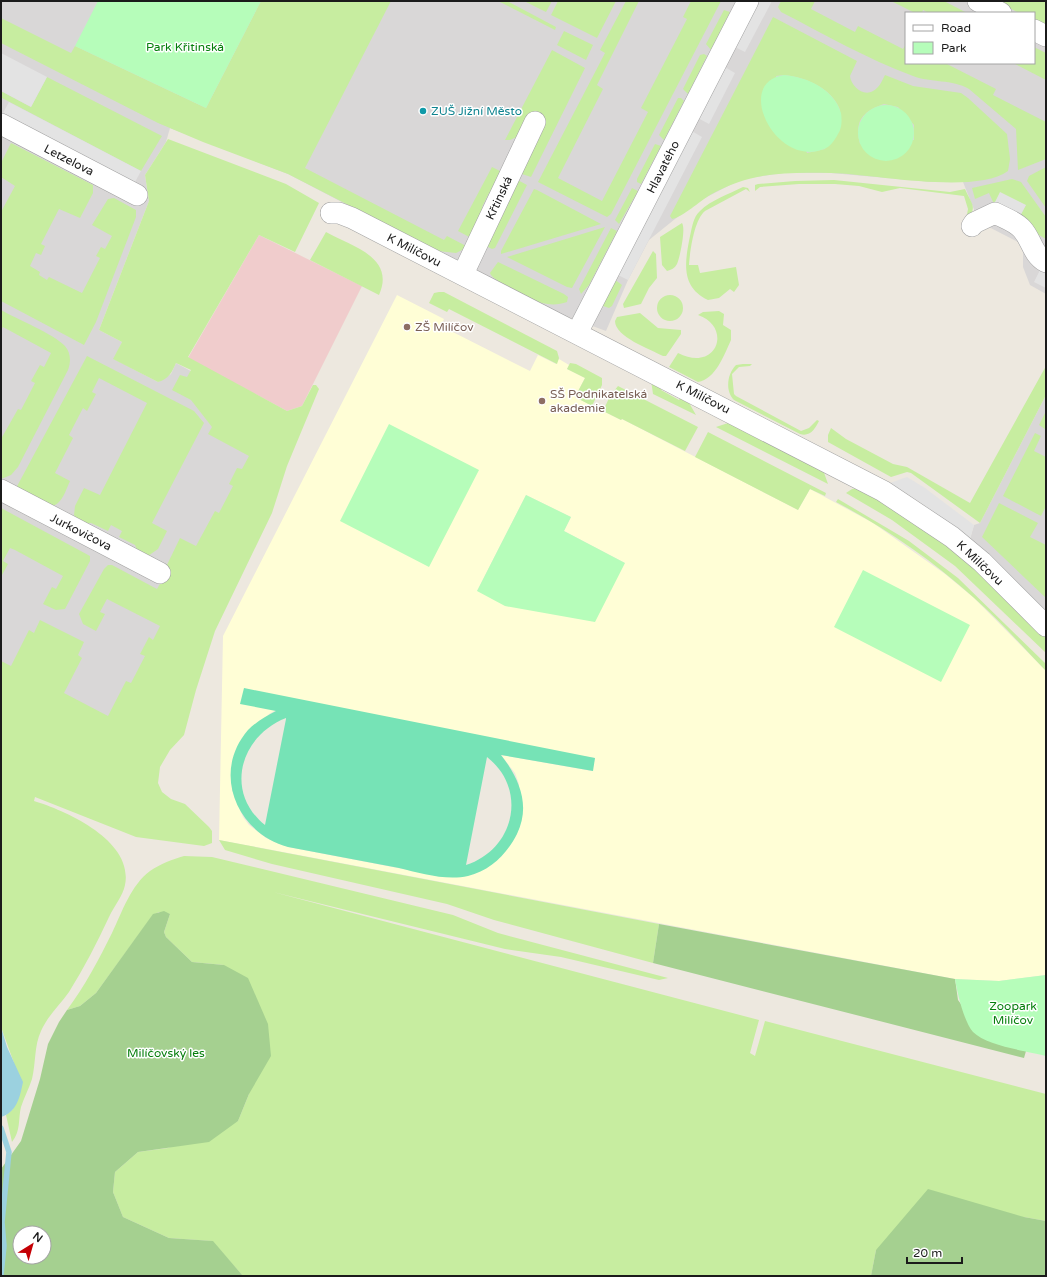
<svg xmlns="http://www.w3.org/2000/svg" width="1047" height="1277" font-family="'Varela Round',sans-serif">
	<rect width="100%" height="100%" fill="#ede8df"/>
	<path fill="#d9d7d7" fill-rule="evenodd" d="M1,1H1046V294L1030,285L1023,267V252L1018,242L983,224L977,217L963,182H932L831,173H783L742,179L728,186L701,200L675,219L649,240L628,280L606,331L549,310L288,174L170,128L166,142L145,175L149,201L99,330L122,342L114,359L158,382L171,374L176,363L271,415L113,732L1,680ZM906,13H1034V63H906Z
		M1046,395V636L970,539L974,525L980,523Z"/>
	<path fill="#f0cccc" d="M259,235L362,286L302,406L287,411L188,358Z"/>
	<path fill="#fffed6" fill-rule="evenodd" d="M397,295L444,319L441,326L530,371L538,355L556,364L559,359L569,365L567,369L585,378L575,397L621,420L622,419L798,510L810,489L873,523L945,574L974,598L1046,671V975L999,981L955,979L219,840L223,636ZM526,495L571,517L564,531L625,563L477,591ZM276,710L595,758L592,771L501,755L515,773L519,784L512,842L501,857L467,876L434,875L288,847L266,838L249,825L243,817L232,790V763L235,753L269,714Z"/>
	<path fill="#c7eda0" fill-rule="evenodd" d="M261,1H391L305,168L444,240L447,236L468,247L456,253L438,251L288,174L203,142L158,123L1,43V18L71,53L75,46L206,108Z
		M498,1H507L556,27L555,30Z
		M524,1H552L546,12Z
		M558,1H616L597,38L551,15Z
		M626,1H639L597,85L603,89L558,178L602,201L648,112L641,108L687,19L683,17L691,1H721L611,214L607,217L538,182L605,53L600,50Z
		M781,1H815L811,9L855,32L858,26L903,49L906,44V63H945L996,89L993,95L1046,122V159L1018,170L1016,129L969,89C952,79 931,83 913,76C867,59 824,34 781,12L778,7Z
		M891,1H944L967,13H929L923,10L922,13H915Z
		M996,1H1046V27L1034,21V13H1019Z
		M724,10L730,12L711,50L706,44Z
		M773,17L857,61L850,76C851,86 863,97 873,91C879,88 882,81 885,75L913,86L961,93L968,98L1007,134L1010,159L1008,171C975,195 873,174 831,173C785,172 751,172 710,195C700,201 683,217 672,219L670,216ZM784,75C805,77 832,88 840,110L825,149L807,153L776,76ZM884,104L898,107L914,125V140L860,144C854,121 863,111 884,104Z
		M564,31L593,45L586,60L557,45Z
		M1034,47L1046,53V80L1013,63H1034Z
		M552,50L585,68L531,177L519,173V136L510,140H505Z
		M704,54L707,56L688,94L683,89L700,55Z
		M47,77L162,136L141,171L2,98L1,100V91L31,107Z
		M678,98H681L684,101L664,140L659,135Z
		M168,139L286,184L319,203L295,252L259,235L188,357L287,411L302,406L313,385H316L319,389L287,466L272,513L215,631L196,690L184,735L170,750L160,767L158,783L162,792L171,799L185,804L209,827L212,831V843L204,846L136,837L35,797L34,801C67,811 134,841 125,885C123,896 114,906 109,917C97,943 84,968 69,992C59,1006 49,1014 41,1031C34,1046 36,1063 32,1079C29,1088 24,1098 21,1107C18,1119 21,1131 12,1142L6,1115L13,1109L14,1063L1,1027V661L11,666L29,630L34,633L40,620L84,642L78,655L82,658L64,693L108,716L126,681L131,683L145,656L140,654L149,637L153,640L160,626L107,599L100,612L105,614L96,631L83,624L79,614L104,569L108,565H112L157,589L161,582L164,583L170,572L165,569L180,538L196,546L215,511L219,513L233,486L229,484L237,468L242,469L249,456L208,434L212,427L191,400L172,390L180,375L187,377L191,370L176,363C172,372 169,379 158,382L113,359L122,342L99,330L149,201L145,175Z
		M11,143L93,185V193L80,218L59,209L41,244L45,246L41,255L36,253L30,266L40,272L39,275L47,280L49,277L82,293L100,258L96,256L101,247L105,249L112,236L92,225L108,199L114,198L136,210V217L96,322L84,345L1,301V212L15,186L1,177V163Z
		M655,144L661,146L641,184L637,182V179Z
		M492,167L502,172L494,196L489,193L482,207L487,210L473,239L458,231Z
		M1046,167V208L1027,181L1029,176Z
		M514,178L527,185L495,248L492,249L484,245Z
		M1012,179L1021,182L1046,217V239L1037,234L1020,216L1026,205L994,204L989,193L975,199L972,188Z
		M834,180L950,192L965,189C972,205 978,207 966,220L968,209L964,196L900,188L882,192L859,186L835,184H799L760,187L755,191V185L758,184L795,181Z
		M743,187L748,188L750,192L746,189L705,211C694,220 690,251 689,265H698L700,273L736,267L739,285L734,292L730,289L719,298L708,300C680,287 685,261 690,236C692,228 693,217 700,211C711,200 729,194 743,187Z
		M632,188L638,191L619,224L615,220Z
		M534,189L537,190L601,224L501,254V251Z
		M682,223C686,228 680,257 677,264C675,268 671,270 667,271L662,265L660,237Z
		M605,227L572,288L567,287L507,257Z
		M611,228L617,231L589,285L581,294L579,289Z
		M326,232C351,246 396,257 379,295L310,260Z
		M653,251L656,254L657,278L649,288L641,304L624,308L623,304Z
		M498,262L564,294L568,297L567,302C559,305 550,305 542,303C532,300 492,281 490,273Z
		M614,279L622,285L612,306L609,308L603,306V304Z
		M439,292H444L557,351L559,358L557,364L449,309L447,312L429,303L434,293Z
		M657 308a13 13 0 1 1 26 0a13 13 0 1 1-26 0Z
		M1,310C17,319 54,334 65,346C71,353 71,362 68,370L18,467L11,475L1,479V439L18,409L21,410L35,383L31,381L40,365L44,367L51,353L3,327L1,330Z
		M719,311L724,314L723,325L731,330V340C724,355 716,379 698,382L669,367L678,353C717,373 733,327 698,315L703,312Z
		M640,313L658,328L681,330V334L666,356H663C650,349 615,337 615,321L617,317Z
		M87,356L194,411L204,423L152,523L167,531L158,549L148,556L139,554L135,545L119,537L122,531L111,525L108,531L91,523L81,524L74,515L75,506L84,488L100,495L147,403L99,378L92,392L96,394L87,411L83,408L69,435L73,438L55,473L70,481C67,487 64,498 58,503C48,512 26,495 15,490Z
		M570,363L576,364L602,378V385L592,406L575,397L585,378L567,369Z
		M743,364H752L750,366L739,367L732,374L734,394L736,396L801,431L809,428L817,420L819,421C815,429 810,437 800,434L734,400C725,391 727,374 736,365Z
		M1046,366V395L980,523L911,473L907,472L891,477L828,442V435L831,428L846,439L893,464L907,467L970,503Z
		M651,380L663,385L661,390L679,400L682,395L688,401L696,415L653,394Z
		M618,386L698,427L685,451L622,419L621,420L603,411L610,396Z
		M1046,411V427L1045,429L1039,425Z
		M728,423L822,467L828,484L716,427Z
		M708,432L826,493L825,496L810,489L798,510L695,457Z
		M1035,433L1041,436L1034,451L1046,457V506L1041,516L1003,496Z
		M861,488L952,548L1046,636V653L955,566L892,520L846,493L852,489Z
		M838,499L909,541L958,578L1046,664V671C1022,646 999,620 973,597C932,560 885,528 836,502Z
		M999,503L1038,523L1030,537L1046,545V598L982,537Z
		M1,508L90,556V561L65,609L56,610L43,604L52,587L56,589L63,576L15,550L10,548L3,561L8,564L1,577Z
		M219,840L659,924L653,963L494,920L447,904L272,864L225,850Z
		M184,856L212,857L453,915L498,933L668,978L659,980L561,957L505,949L273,892L759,1020L750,1053L755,1056L765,1021L1046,1094V1221L1024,1217L876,1250L871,1276H243L212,1241L169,1238L123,1217L113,1192L115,1172L138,1152L168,1148L238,1121L249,1094L224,965L192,962L166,937L164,932L170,914L159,912L153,915L96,993L80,1006L67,1010C85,986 99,959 112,933C122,912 131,885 150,871C160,864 173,859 184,856Z"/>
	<path fill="#a5d090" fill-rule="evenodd" d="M164,911L170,914L164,932L166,937L192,962L224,965L248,978L268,1024L271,1056L249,1094L238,1121L209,1142L138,1152L115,1172L113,1192L123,1217L169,1238L213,1241L243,1276H1V1169L21,1141L40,1079L48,1044L59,1022L67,1010L80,1006L96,993L153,914ZM20,1233H44V1257H20Z
		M659,924L955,979L958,1000L987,1040L1026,1051L1024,1058L653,963Z
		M928,1189L1024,1217L1046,1221V1276H871L876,1250Z"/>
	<path fill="#b6fdba" d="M98,1H261L206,108L75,46Z
		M784,75C807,77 834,89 841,113C842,120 842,128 838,134C835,140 830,147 824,149C776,169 733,82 784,75Z
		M858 133a28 28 0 1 1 56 0a28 28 0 1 1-56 0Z
		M389,424L479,470L429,567L340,521Z
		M526,495L571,517L564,531L625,563L595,622L505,606L477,591Z
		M863,570L970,625L941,682L834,627Z
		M1046,975V1056C1027,1051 987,1046 973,1032C964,1022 957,992 955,979L999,981Z"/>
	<path fill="#76e3b6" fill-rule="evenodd" d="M244,688L595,758L593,771L501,755C519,778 531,805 517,834C507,854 490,871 468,876C446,881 420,873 399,868C362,861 325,854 288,847C237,833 211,773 248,730C256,722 266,716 276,711L240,704ZM286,718V719L265,825C224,792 240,736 286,718ZM487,757C528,789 515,849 466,865Z"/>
	<path fill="#e3e3e3" d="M757,1H772L745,52L733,46Z
		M1,53L47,77L31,107L1,91Z
		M723,66L735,73L709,124L696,117Z
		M9,102L141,171L135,182L3,113Z
		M690,130L702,137L628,280L616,274Z
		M1000,192L1026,205L1020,216L994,204Z
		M1040,270L1046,273V288L1034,282Z
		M907,477L925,488L974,525L970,539L918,501L890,483Z"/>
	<path fill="#9bd1df" d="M1,1027L7,1047L23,1082C20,1097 17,1112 1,1117Z"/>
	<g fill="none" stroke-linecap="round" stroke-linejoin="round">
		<path stroke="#9bd1df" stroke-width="5.5" d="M1,1128L9,1152L2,1222L4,1246L1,1275"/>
		<defs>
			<path id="minor" d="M978,1L1001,13
				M1034,30L1046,36
				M1,124L137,195
				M331,213H339L352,218L883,491L952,537L982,562L1046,626
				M972,226L974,223L995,213C1004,218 1015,221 1022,229C1032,240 1032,254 1046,262
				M463,274L535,122
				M577,333L748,1
				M1,490L160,573"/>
		</defs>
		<use href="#minor" stroke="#a2a2a2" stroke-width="22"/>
		<use href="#minor" stroke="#fff" stroke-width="21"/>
	</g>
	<circle fill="#0f9aa8" stroke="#fff" stroke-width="1.5" cx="423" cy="111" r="4"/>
	<g fill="#8d6e63" stroke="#fff" stroke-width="1.5">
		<circle cx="407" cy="327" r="4"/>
		<circle cx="542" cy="401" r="4"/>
	</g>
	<g text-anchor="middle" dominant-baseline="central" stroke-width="3" stroke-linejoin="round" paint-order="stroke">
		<g font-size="12" fill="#047e0b" stroke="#fff">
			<text x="185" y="47">Park Křitinská</text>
			<text x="1013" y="1006">Zoopark<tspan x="1013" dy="14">Milíčov</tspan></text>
			<text x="166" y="1053">Milíčovský les</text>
		</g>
		<g font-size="12" fill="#0d838f" stroke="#fff" text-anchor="start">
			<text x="431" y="111">ZUŠ Jižní Město</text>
		</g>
		<g font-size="12" fill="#1b1b1b" stroke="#fff">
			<text transform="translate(69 160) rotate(27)">Letzelova</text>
			<text transform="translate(663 167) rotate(-63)">Hlavatého</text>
			<text transform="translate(499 198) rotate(-65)">Křtinská</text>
			<text transform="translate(414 250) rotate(27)">K Milíčovu</text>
			<text transform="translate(703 397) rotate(27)">K Milíčovu</text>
			<text transform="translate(81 532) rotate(27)">Jurkovičova</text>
			<text transform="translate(980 563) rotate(43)">K Milíčovu</text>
		</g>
		<g font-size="12" fill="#785e54" stroke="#fff" text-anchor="start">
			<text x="415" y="327">ZŠ Milíčov</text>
			<text x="550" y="394">SŠ Podnikatelská<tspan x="550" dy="14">akademie</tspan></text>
		</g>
	</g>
	<rect width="1047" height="1277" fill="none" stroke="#1b1b1b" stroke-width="4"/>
	<rect x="905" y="12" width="130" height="52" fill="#ffffff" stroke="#a4a4a4"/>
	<rect x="913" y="25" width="20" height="6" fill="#ffffff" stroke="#a4a4a4"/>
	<text x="941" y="32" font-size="12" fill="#1b1b1b">Road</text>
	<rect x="913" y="42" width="20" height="12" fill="#b6fdba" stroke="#a4a4a4"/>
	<text x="941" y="52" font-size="12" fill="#1b1b1b">Park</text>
	<g transform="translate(32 1245) rotate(37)"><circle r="19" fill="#ffffff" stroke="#a4a4a4"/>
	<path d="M0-3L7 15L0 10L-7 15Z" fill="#c50005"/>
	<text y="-6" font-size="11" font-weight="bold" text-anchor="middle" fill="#1b1b1b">N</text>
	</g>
	<path d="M907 1257v6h55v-6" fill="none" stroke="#1b1b1b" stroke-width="2"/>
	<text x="913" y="1257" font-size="12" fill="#1b1b1b" stroke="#ffffff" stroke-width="3" paint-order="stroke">20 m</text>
</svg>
